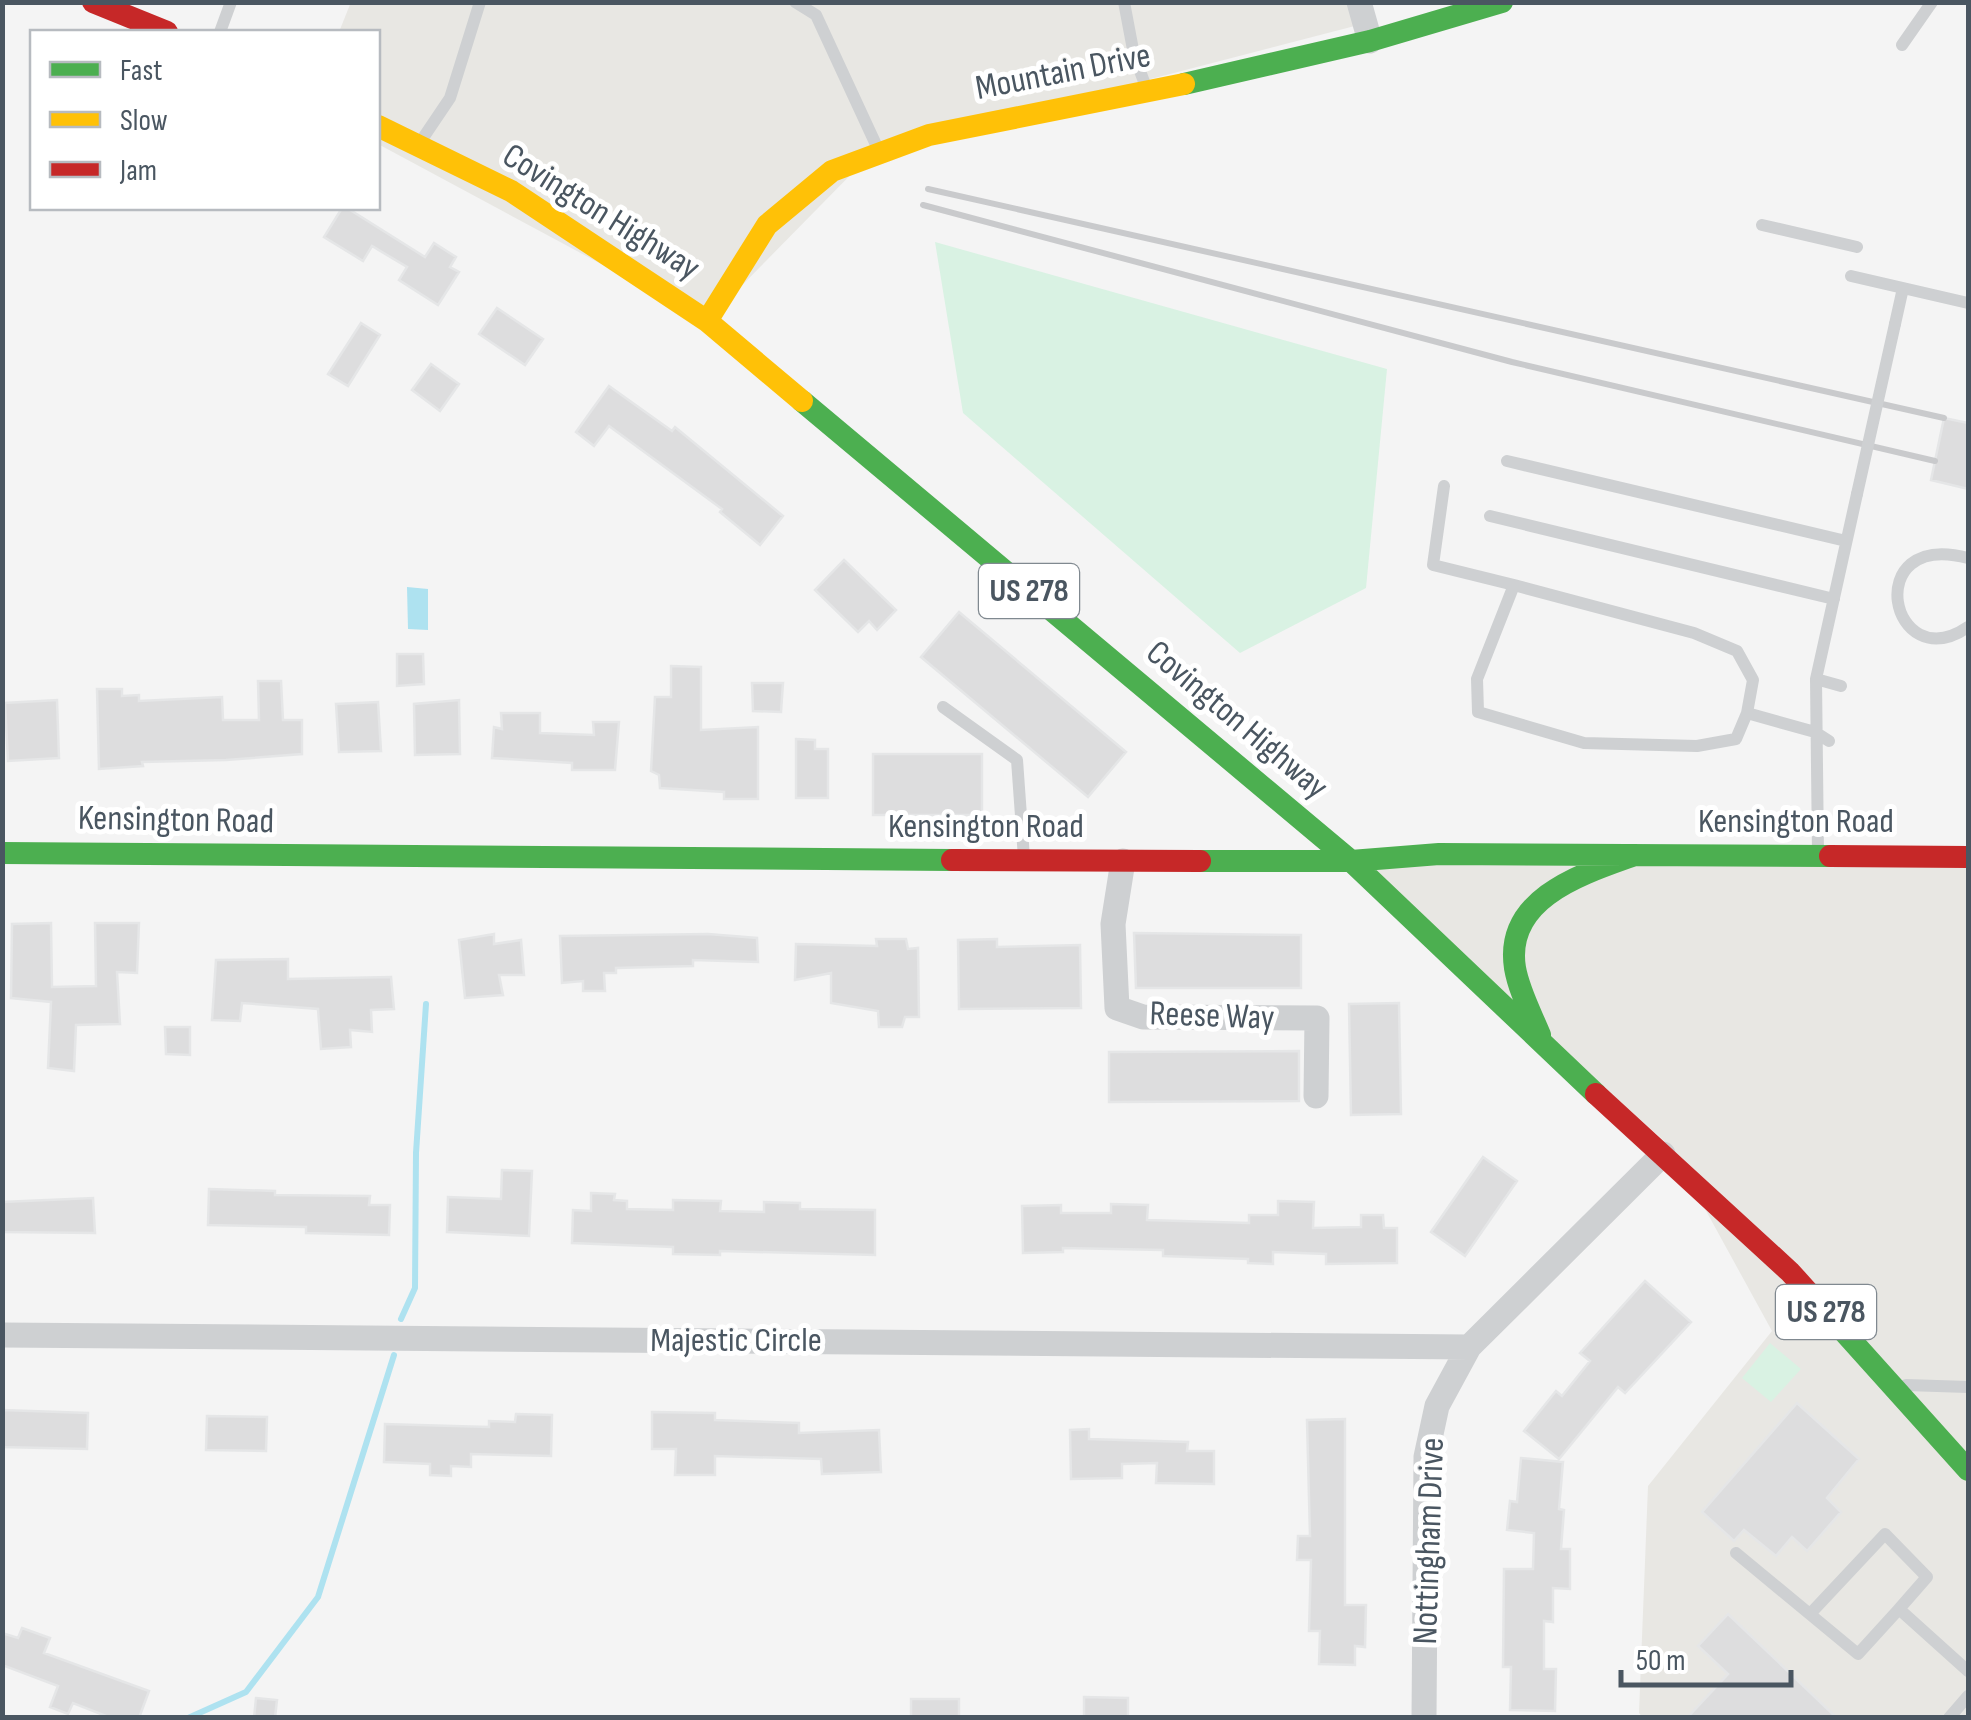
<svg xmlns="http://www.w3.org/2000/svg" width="1971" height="1720" font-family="'Sofia Sans Condensed',sans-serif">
	<rect width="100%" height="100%" fill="#f4f4f4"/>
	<path fill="#e8e7e3" d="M351,2H1368L1374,21L874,151L707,321L378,144V32H339Z
		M1968,852V1717L1643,1718L1639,1713L1648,1486L1772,1331L1671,1147L1351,861Z"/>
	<path fill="#d9f2e3" d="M935,242L1387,369L1366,588L1240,653L963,413Z
		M1770,1343L1801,1369L1771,1402L1742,1378Z"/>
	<path fill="#aee2f0" d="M407,587L428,589V630L408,629Z"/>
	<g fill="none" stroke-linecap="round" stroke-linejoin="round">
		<path stroke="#aee2f0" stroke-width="6" d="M401,1319L415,1288L416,1153L426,1004
			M188,1718L246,1692L318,1597L394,1355"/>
	</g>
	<path fill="#ddddde" stroke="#e5e6e7" stroke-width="2.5" d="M342,208H347L425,257L434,243L456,257L450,267L459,272L438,305L399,280L407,267L372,246L363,261L324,237Z
		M497,308L543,339L525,365L479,334Z
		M361,323L380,335L348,386L328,374Z
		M431,364L459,384L440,411L412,390Z
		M609,386L672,431L675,427L783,516L760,545L720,512L722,509L609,426L594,446L576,432Z
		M1944,418L1968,423V489L1931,480Z
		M844,560L896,610L877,630L869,621L858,632L815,590Z
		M959,612L1126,752L1088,797L921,657Z
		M397,654H423L424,684L397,686Z
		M671,666L701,667V730L758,727V799H724V792L660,788L659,775L651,771L655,697H671Z
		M258,681H281L283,720H302V754L226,760L142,762L143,766L99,769L97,689H122V696L139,695V701L222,697L223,720H259Z
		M752,683H783L781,712L753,711Z
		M57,700L59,758L8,761L5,703Z
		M459,700L460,754L415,755L414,704Z
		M378,702L381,751L339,752L336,704Z
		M501,713H540V733L594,735L593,722H619L615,770H572V763L492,758L494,727L502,729Z
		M796,739L815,740V749H828V798H796Z
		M873,754H982V815H873Z
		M51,923L52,987L96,986L95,923H139L137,973L117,972L120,1024L76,1025L74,1071L48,1068L51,1002L11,998L12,924Z
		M1134,933L1301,935V988H1136Z
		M494,934V944L521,940L524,975H499L503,995L465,998L459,940Z
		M708,934L757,938L758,962L693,960V966L616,968V973H604L605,991H583V981L562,983L560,936Z
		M876,939H906L908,949L918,948L919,1017H905L902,1027H879L878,1011L831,1003V973L795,980L796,944L877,946Z
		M997,939V947L1080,945L1081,1008L959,1009L958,940Z
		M288,959V979L391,977L394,1009L371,1010L372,1032L350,1030L351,1047L321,1049L318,1009L242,1003L240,1021L212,1020L216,960Z
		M1399,1003L1401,1114L1351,1115L1349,1004Z
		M165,1027H190V1055L166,1054Z
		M1299,1051V1101L1109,1102V1052Z
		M1483,1157L1517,1181L1465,1256L1431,1232Z
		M502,1170L532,1171L529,1236L447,1232L448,1197L501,1199Z
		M209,1189L275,1191V1195L370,1196L369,1205H390L389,1235L306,1233V1227L208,1225Z
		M591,1193L615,1194L614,1200L627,1201V1209L673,1210V1200L721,1201L720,1211L764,1212V1202L800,1203V1209L875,1210V1255L720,1251V1255L673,1254V1247L572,1243L573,1210L591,1211Z
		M93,1198L95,1233L2,1232V1202Z
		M1278,1201L1314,1202L1313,1228L1361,1227V1215H1383L1384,1228H1397V1263L1326,1264V1254L1273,1252V1264L1248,1263V1259L1163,1256V1250L1063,1248V1252L1023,1253L1022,1206L1061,1205V1213H1111V1204L1148,1205L1147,1220L1249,1223V1215H1278Z
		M1645,1281L1691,1322L1625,1393L1618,1387L1559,1459L1524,1431L1556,1391L1562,1396L1590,1361L1580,1353Z
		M1797,1403L1859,1459L1827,1498L1841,1512L1807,1551L1792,1537L1776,1556L1744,1530L1734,1541L1702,1512Z
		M2,1410L88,1413L87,1449L2,1447Z
		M652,1412L715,1413V1420L799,1423V1433L879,1430L881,1472L822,1474L821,1459L715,1456V1475H675L676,1449H652Z
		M516,1414L552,1415L551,1456L471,1454V1467L451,1466V1476L430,1475V1464L384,1462L385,1424L489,1427V1421L515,1422Z
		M207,1416L267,1417L266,1451L206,1450Z
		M1345,1419V1605H1366L1365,1647L1355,1646V1665L1319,1664L1320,1631H1309L1311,1560H1297L1298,1536H1310L1307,1420Z
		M1089,1429V1439L1188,1442L1187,1451H1214V1484L1156,1483L1157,1463L1122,1464V1478L1071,1479L1070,1430Z
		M1521,1458L1563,1462L1559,1509L1564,1510L1561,1549H1570V1589L1553,1588V1622L1544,1621V1669H1556L1555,1711L1510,1710L1511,1667H1503L1504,1569H1533L1534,1533L1507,1530L1510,1501L1517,1502Z
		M1728,1614L1837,1718H1687L1728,1674L1698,1646Z
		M22,1628L50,1638L44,1653L149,1691L139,1718H111L73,1703L68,1714L50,1707L58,1686L2,1665V1633L18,1638Z
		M1084,1697L1128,1698V1718H1084Z
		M256,1698L277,1700L275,1718H254Z
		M911,1699H959V1718H911Z"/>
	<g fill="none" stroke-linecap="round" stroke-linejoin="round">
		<path stroke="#ced0d2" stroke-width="12" d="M795,2L816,15L878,149
			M1124,2L1134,55L1146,87
			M220,32L231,2
			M1902,45L1932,2
			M421,141L450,98L480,2
			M1762,225L1857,247
			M1851,276L1968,303
			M1895,324L1903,288
			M1507,461L1846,541
			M1444,486L1433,565L1514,585
			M1490,516L1834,599
			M1968,558C1859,529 1890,680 1968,627
			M1816,679L1841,686
			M943,707L1017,760L1024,858
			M1747,713L1753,680L1737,651L1694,633L1514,585L1477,679L1478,712L1584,743L1697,746L1736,739L1747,713L1815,732L1829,741
			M1818,853L1816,679L1857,494
			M1906,1385L1968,1387
			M1736,1553L1858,1654L1899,1609L1968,1671
			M1810,1614L1885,1534L1927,1577L1899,1609
			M1949,1718L1968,1696"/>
		<path stroke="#ced0d2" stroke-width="25" d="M1359,2L1370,41
			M1123,861L1113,924L1117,1008L1143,1017L1317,1018L1316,1096
			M2,1335L1469,1347
			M1424,1718L1426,1457L1437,1406L1469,1347L1663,1154"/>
		<path stroke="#4caf50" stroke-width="22" d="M1184,84L1370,41L1502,2
			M802,401L1351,861L1596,1094
			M2,853L952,860
			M1200,861H1351L1439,854L1830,856
			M1540,1035C1531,1013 1519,991 1515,968C1504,898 1582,874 1635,855
			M1835,1322L1968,1470"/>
		<path stroke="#ffc107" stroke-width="22" d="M378,126L511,191L707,321L802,401
			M707,321L767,225L832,171L929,135L1184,84"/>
		<path stroke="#c62828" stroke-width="22" d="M93,2L167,32
			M1830,856L1968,857
			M952,860L1200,861
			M1596,1094L1790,1272L1835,1322"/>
		<path stroke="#c9cacc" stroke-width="6" d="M928,189L1944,418
			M923,205L1512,362L1935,461"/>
		<path stroke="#ced0d2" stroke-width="12" d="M1857,494L1895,324"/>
	</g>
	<g text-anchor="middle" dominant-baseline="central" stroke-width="10" stroke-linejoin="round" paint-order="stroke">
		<g fill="#fff" stroke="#808990" stroke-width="2.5">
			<rect x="979" y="564" width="100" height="54" rx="8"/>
			<rect x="1776" y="1285" width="100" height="54" rx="8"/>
		</g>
		<g font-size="32" font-weight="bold" fill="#4a5661">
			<text x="1029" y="591">US 278</text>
			<text x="1826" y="1312">US 278</text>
		</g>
		<g font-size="35" fill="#4a5661" stroke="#fff">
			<text transform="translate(1063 72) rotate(-11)">Mountain Drive</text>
			<text transform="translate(601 212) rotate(32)">Covington Highway</text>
			<text transform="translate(1237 720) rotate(40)">Covington Highway</text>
			<text transform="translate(176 820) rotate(1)">Kensington Road</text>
			<text x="1796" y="821">Kensington Road</text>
			<text x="986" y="826">Kensington Road</text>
			<text transform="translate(1212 1016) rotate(2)">Reese Way</text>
			<text x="736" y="1340">Majestic Circle</text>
			<text transform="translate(1429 1541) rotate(-88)">Nottingham Drive</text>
		</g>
	</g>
	<rect width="1971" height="1720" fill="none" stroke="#4a5661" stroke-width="10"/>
	<rect x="30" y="30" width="350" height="180" fill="#ffffff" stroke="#b7bbc0" stroke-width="2.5"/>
	<rect x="50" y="62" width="50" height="15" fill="#4caf50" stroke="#b7bbc0" stroke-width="2.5"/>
	<text x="120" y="80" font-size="30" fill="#4a5661">Fast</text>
	<rect x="50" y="112" width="50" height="15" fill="#ffc107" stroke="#b7bbc0" stroke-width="2.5"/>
	<text x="120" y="130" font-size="30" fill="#4a5661">Slow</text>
	<rect x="50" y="162" width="50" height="15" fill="#c62828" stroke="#b7bbc0" stroke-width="2.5"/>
	<text x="120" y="180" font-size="30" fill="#4a5661">Jam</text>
	<path d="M1621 1670v15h170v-15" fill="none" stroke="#4a5661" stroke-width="5"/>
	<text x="1636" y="1670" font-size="30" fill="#4a5661" stroke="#ffffff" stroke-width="8" paint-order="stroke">50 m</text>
</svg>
